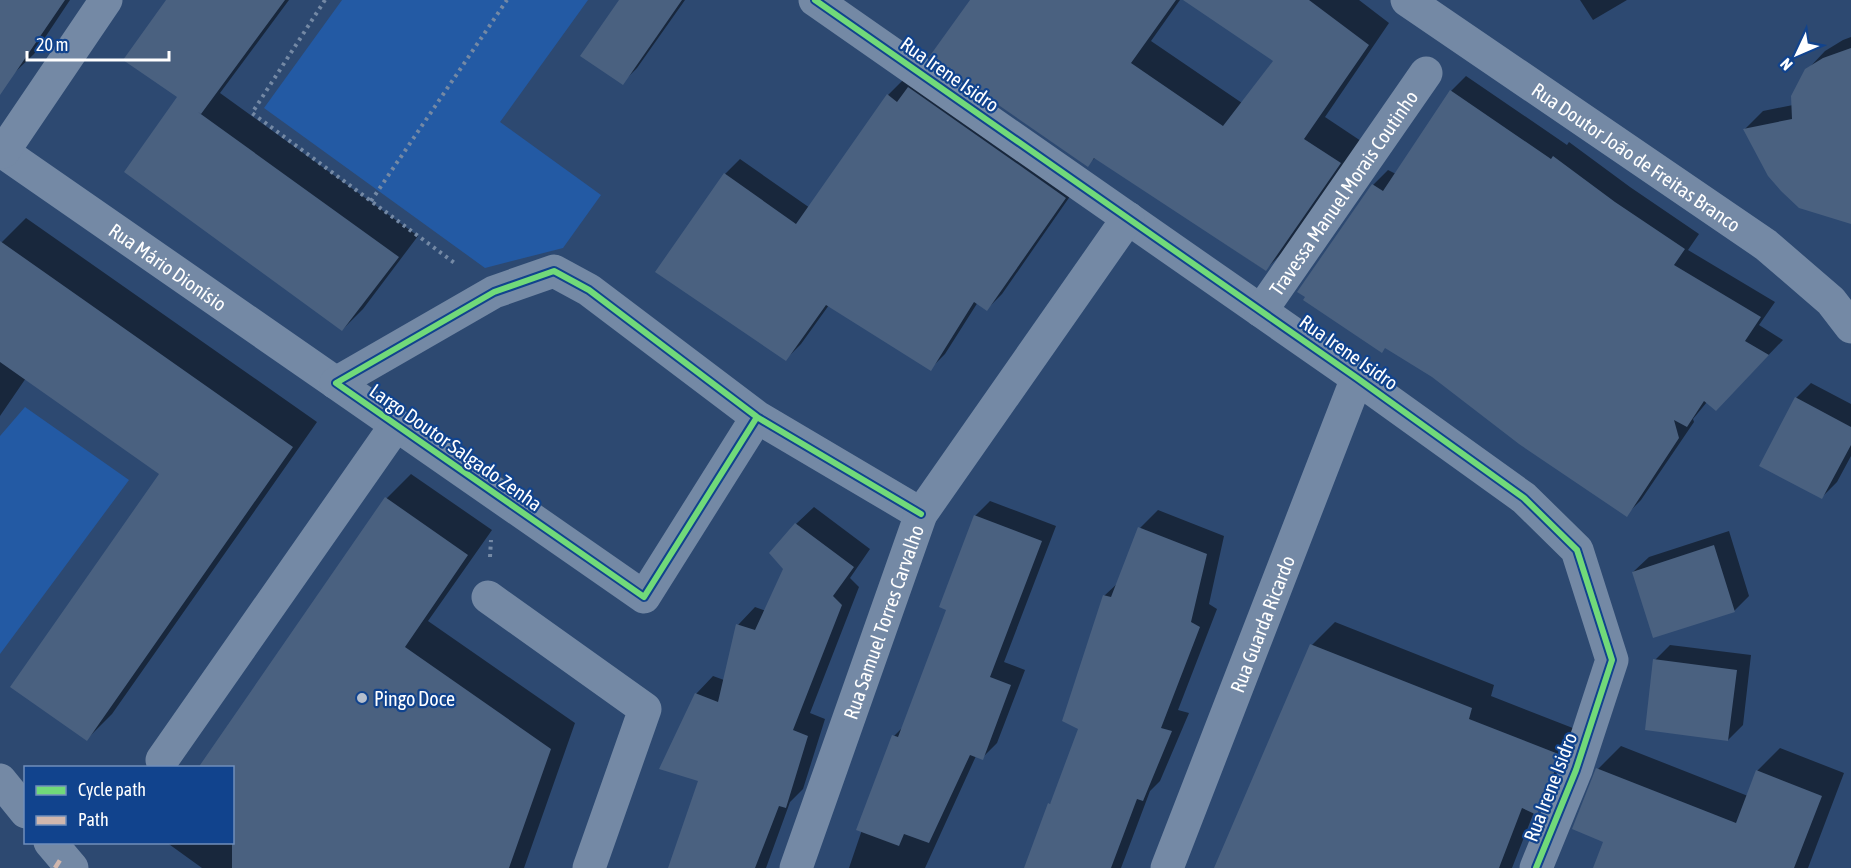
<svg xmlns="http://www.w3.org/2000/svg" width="1851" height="868" font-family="'Asap Condensed',sans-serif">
	<rect width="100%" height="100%" fill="#2d4971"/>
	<path fill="#235aa4" d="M342,0H588L500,122L601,195L563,248L485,268L264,108Z
		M25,407L129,480L0,654V436Z"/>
	<path fill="#0007" d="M0,0H70L34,54L11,76L0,68Z
		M168,0H289L220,93L418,236L363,309L342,330L179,97Z
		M621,0H685L637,68L622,83Z
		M972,0H1180L1151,41L1242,103L1275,61L1186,0H1359L1389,23L1325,117L1361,141L1287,248L1265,270L1096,157L1087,165Z
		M1580,0H1627L1593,20Z
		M1851,37V222L1745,129L1763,111L1793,105L1807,70L1825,51L1843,40Z
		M1466,76L1567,145L1569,142L1630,187L1699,234L1688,250L1775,302L1759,325L1783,340L1731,394L1707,402L1693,419L1694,422L1641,500L1626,515L1433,376L1299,292L1373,185L1388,170L1396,174L1451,91Z
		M903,80L1080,182L1002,294L987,309L978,302L945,354L930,369L829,305L801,344L786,359L725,174L740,159L810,208L888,95Z
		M26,218L317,422L112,714L87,739L161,473L26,378L0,416V244Z
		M1811,383L1851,404V456L1837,482L1822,497L1796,398Z
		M411,474L492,530L428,621L575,723L524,868H202L166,842H232L387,498Z
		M990,501L1056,526L1004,662L1025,670L997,743L982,758L976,756L925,868H849L894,736L903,727L948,609L975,516Z
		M814,507L870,549L850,578L859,587L810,713L825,719L803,789L790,802L766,868H669L700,780L696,694L713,676L724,680L738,625L755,607L766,611L785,569L796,524Z
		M1158,510L1224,536L1209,604L1217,609L1178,710L1189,713L1160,781L1150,791L1121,868H1038L1027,864L1050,804L1053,800L1080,729L1104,596L1119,582L1140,528Z
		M1729,531L1749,596L1734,611L1633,572L1649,557Z
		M1335,622L1494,685L1491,696L1583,732L1560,790L1537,813L1534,812L1512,868H1216L1312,645Z
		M1670,645L1751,655L1743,725L1728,740L1655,660Z
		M1621,746L1748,796L1757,771L1780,748L1844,773L1808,868H1594L1605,841L1598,769Z"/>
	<path fill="#4a6180" d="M0,0H65L0,95Z
		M166,0H285L201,114L198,112L399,257L342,331L124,172L177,97L123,60Z
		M619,0H682L623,85L580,56Z
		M970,0H1176L1131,63L1223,126L1273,61L1183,0H1309L1369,45L1304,139L1341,163L1266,271L1094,158L1088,167L929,57Z
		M1851,48V224L1799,208L1781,191L1768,176L1743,129L1792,119L1791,96L1805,69L1823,58Z
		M908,87L1066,198L987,311L974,302L931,371L826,305L786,361L655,272L724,173L796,224L887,94L897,102Z
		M1450,90L1551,159L1553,156L1615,202L1685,249L1674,265L1761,317L1745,341L1769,355L1716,411L1704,401L1687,427L1674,420L1679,438L1627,517L1519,444L1432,377L1385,348L1382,353L1303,300L1305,297L1297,292L1372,184L1383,191Z
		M0,241L293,447L87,741L10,687L159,474L0,362Z
		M1795,397L1851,427V445L1822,499L1759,466Z
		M385,497L468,555L405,647L551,749L509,868H232V768H198Z
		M974,515L1042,541L990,677L1011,685L983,760L970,755L929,843L904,834L899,846L856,830L892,735L898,737L946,610L939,607Z
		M795,523L854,567L833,596L842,605L793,730L808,736L786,808L779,806L755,868H668L698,781L659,769L695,693L718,702L736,624L755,630L783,569L769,553Z
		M1138,527L1207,554L1191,622L1200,627L1161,728L1172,731L1143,801L1137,799L1111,868H1024L1048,803L1050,804L1078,729L1062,721L1103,595L1111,597Z
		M1714,545L1735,612L1653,638L1632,572Z
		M1310,644L1472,708L1469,719L1561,755L1537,815L1522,808L1499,868H1214Z
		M1653,659L1737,670L1728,741L1645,730Z
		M1596,768L1736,823L1756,770L1822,796L1794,868H1593L1603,842L1572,829Z"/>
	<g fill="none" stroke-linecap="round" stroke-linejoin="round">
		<path stroke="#7489a5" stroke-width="4" stroke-dasharray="3 4.5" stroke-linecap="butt" d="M325,0L252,113L456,264
			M371,201L507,0
			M490,557L491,540"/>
		<g stroke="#7489a5" stroke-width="33">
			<path d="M815,0L1357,378L1524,498L1577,550L1612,660L1576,770L1536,868"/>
			<path id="s1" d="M1407,0L1766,245L1831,301L1851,327"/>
			<path id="s2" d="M0,152H3L336,383"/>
			<path d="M3,152L106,0"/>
			<path id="s3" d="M1261,311L1426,73"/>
			<path d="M757,417L644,597L336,383L494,292L554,271L589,290L757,417L921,514"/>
			<path d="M488,597L645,709L589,868"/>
			<path d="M162,760L396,425"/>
			<path id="s4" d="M796,868L921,514L1128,218"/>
			<path id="s5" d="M1167,868L1357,378"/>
		</g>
		<path stroke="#7489a5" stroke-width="33" d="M0,780L26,812
			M50,842L72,868"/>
		<path stroke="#d1b7ad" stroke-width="4.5" stroke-dasharray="9 4.5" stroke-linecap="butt" d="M55,868L62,857"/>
		<defs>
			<path id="cycleway" d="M815,0L1357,378L1524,498L1577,550L1612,660L1576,770L1536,868
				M757,417L644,597L336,383L494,292L554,271L589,290L757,417L921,514"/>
		</defs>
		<use href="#cycleway" stroke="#11438d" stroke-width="10"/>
		<use href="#cycleway" stroke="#71d979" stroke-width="6"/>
	</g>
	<circle fill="#b6bfcd" stroke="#11438d" stroke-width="2" cx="362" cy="698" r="6"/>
	<g text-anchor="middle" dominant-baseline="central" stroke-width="4.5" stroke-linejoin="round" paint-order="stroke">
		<g font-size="20" fill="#fff" stroke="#11438d">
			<text transform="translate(950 74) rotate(35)">Rua Irene Isidro</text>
			<text stroke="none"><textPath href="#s1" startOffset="278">Rua Doutor João de Freitas Branco</textPath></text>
			<text stroke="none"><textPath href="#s3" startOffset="144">Travessa Manuel Morais Coutinho</textPath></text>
			<text stroke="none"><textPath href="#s2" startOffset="204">Rua Mário Dionísio</textPath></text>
			<text transform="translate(1349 352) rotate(35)">Rua Irene Isidro</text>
			<text transform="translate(456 447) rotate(35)">Largo Doutor Salgado Zenha</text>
			<text stroke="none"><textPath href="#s4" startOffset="261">Rua Samuel Torres Carvalho</textPath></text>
			<text stroke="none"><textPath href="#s5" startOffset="262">Rua Guarda Ricardo</textPath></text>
			<text transform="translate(1550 787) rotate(-69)">Rua Irene Isidro</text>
		</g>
		<g font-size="20" fill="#fff" stroke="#11438d" text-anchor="start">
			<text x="374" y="698">Pingo Doce</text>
		</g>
	</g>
	<rect x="24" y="766" width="210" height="78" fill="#11438d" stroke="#708ebb" stroke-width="1.5"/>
	<rect x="36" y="786" width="30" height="9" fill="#71d979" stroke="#708ebb" stroke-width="1.5"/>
	<text x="78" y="796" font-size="18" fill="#ffffff">Cycle path</text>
	<rect x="36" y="816" width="30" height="9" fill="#d1b7ad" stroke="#708ebb" stroke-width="1.5"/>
	<text x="78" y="826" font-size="18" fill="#ffffff">Path</text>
	<g transform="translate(1797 54) rotate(226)" stroke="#11438d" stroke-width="4.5" paint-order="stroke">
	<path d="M0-4.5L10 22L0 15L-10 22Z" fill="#ffffff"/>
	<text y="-9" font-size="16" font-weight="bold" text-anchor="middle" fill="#ffffff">N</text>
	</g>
	<path d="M27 51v9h142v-9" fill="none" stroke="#ffffff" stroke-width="3"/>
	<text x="36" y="51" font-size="18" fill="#ffffff" stroke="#11438d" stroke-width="4.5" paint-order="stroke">20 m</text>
</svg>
